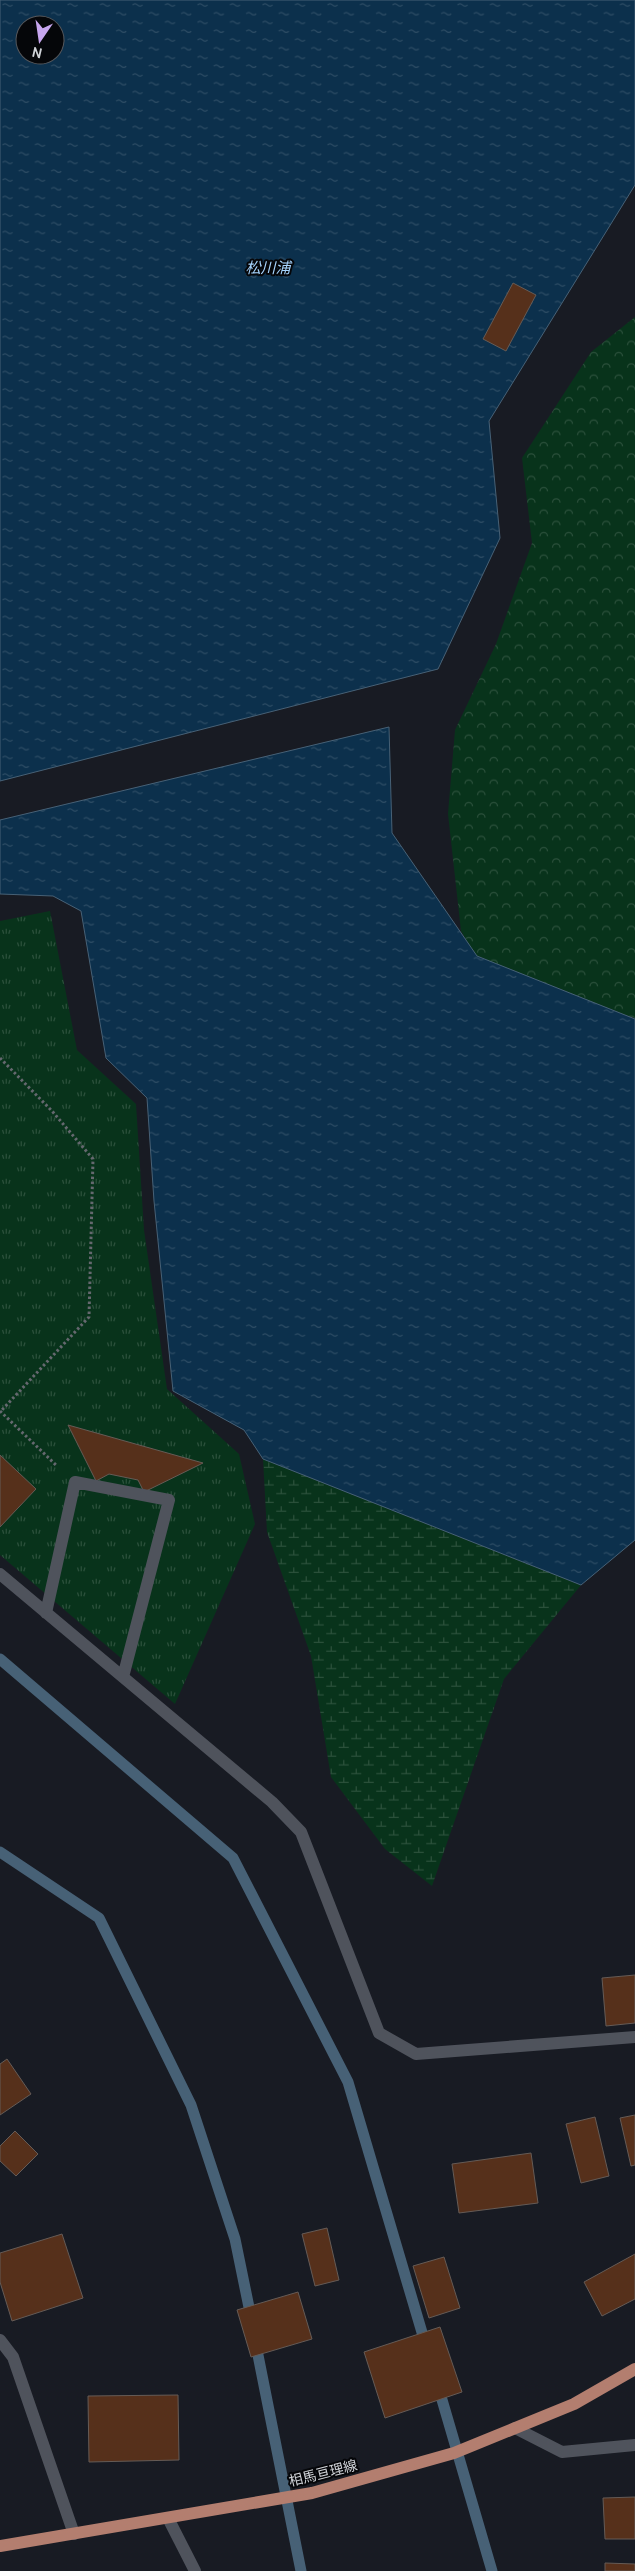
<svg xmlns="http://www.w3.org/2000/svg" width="635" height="2571" font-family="Cabin,'Noto Sans JP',sans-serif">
	<defs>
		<pattern id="grass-tufts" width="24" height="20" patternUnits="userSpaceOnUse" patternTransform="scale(1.25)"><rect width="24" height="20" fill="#08331b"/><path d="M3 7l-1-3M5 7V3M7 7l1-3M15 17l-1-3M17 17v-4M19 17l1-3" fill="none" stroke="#2b503b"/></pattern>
		<pattern id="forest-crowns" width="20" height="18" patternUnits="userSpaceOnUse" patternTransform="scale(1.25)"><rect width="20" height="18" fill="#08331b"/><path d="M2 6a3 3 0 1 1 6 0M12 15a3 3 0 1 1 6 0" fill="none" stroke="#2b503b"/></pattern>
		<pattern id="wetland-marsh" width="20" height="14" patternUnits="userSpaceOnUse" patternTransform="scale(1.25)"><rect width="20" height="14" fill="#08331b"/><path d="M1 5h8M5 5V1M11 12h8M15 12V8" fill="none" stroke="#2b503b"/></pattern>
		<pattern id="water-ripples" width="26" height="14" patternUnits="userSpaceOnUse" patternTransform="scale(1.25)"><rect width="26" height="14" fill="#0c304c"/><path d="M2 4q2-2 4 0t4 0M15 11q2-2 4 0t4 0" fill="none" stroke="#2e4d65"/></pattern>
	</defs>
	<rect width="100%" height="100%" fill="#181b23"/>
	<path fill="url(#grass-tufts)" d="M50,911L77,1050L136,1104L144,1230L167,1389L239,1454L255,1524L175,1704L0,1555V921Z"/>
	<path fill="url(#forest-crowns)" d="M635,317V1018L489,980L461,931L448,814L455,730L496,644L532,543L522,458L591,352Z"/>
	<path fill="url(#wetland-marsh)" d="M263,1459L581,1585L504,1679L432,1886L385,1849L331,1777L311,1656L267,1532Z"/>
	<path fill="url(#water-ripples)" stroke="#476176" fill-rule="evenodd" d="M0,0H635V185L489,421L500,538L438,669L0,781ZM25,25H55V55H25Z
		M389,727L392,833L477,956L635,1019V1540L581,1585L263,1459L244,1430L173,1391L154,1201L147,1098L106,1058L81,911L53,896L0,894V820Z"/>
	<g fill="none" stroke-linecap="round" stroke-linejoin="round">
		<path stroke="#476176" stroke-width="11" d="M0,1659L233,1858L348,2082L426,2346
			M0,1852L99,1918L191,2105L235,2239L252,2322
			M255,2340L301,2571
			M438,2386L492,2571"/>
	</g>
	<path fill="#56301b" stroke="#655b56" d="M513,283L536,295L506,351L483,339Z
		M68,1425L203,1463L144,1492L138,1480L109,1474L96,1481Z
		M0,1455L36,1489L0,1527Z
		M635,1975V2023L606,2026L602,1978Z
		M7,2059L31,2094L0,2115V2064Z
		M635,2115V2165L631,2166L620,2118Z
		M595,2117L609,2176L581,2183L566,2124Z
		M15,2131L38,2154L16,2176L0,2161V2146Z
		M531,2153L538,2203L459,2213L452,2164Z
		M327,2228L339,2280L315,2286L302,2234Z
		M62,2234L83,2298L12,2321L0,2282V2253Z
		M635,2254V2299L602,2316L584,2282Z
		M444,2257L460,2308L429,2318L413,2266Z
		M298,2292L312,2339L251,2357L237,2310Z
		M440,2327L462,2392L385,2418L364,2352Z
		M178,2395L179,2460L89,2462L88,2396Z
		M635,2497V2539H605L603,2498Z
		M605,2563L635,2564V2571H605Z"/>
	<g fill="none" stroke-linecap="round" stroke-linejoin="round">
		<path stroke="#65686f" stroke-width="3" stroke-dasharray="2.5 2.5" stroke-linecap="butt" d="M0,1058L52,1111L93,1159L89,1317L1,1411
			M0,1411L57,1466"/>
		<path stroke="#4f535c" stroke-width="12" d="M0,1574L272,1802L301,1832L379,2033L416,2054L635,2037
			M46,1613L75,1482L169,1500L123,1677
			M0,2340L13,2357L74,2534
			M515,2428L562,2452L635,2445
			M168,2518L195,2571"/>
		<path stroke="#b37e6f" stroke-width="12" d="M0,2546L312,2493L454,2453L574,2404L635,2369"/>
	</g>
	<g text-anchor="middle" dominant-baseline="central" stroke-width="4" stroke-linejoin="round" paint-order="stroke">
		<g font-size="14" fill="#d0d3d8" stroke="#050609">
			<text transform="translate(323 2473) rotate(-14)">相馬亘理線</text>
		</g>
		<g font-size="15" font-style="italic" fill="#a6d4fe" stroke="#050609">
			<text x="268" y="268">松川浦</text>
		</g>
	</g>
	<g transform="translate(40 40) rotate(193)"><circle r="24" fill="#050609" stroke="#56585c"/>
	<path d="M0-4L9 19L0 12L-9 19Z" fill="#c7a6ef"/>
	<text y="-8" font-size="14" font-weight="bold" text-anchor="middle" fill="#d0d3d8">N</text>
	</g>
</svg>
